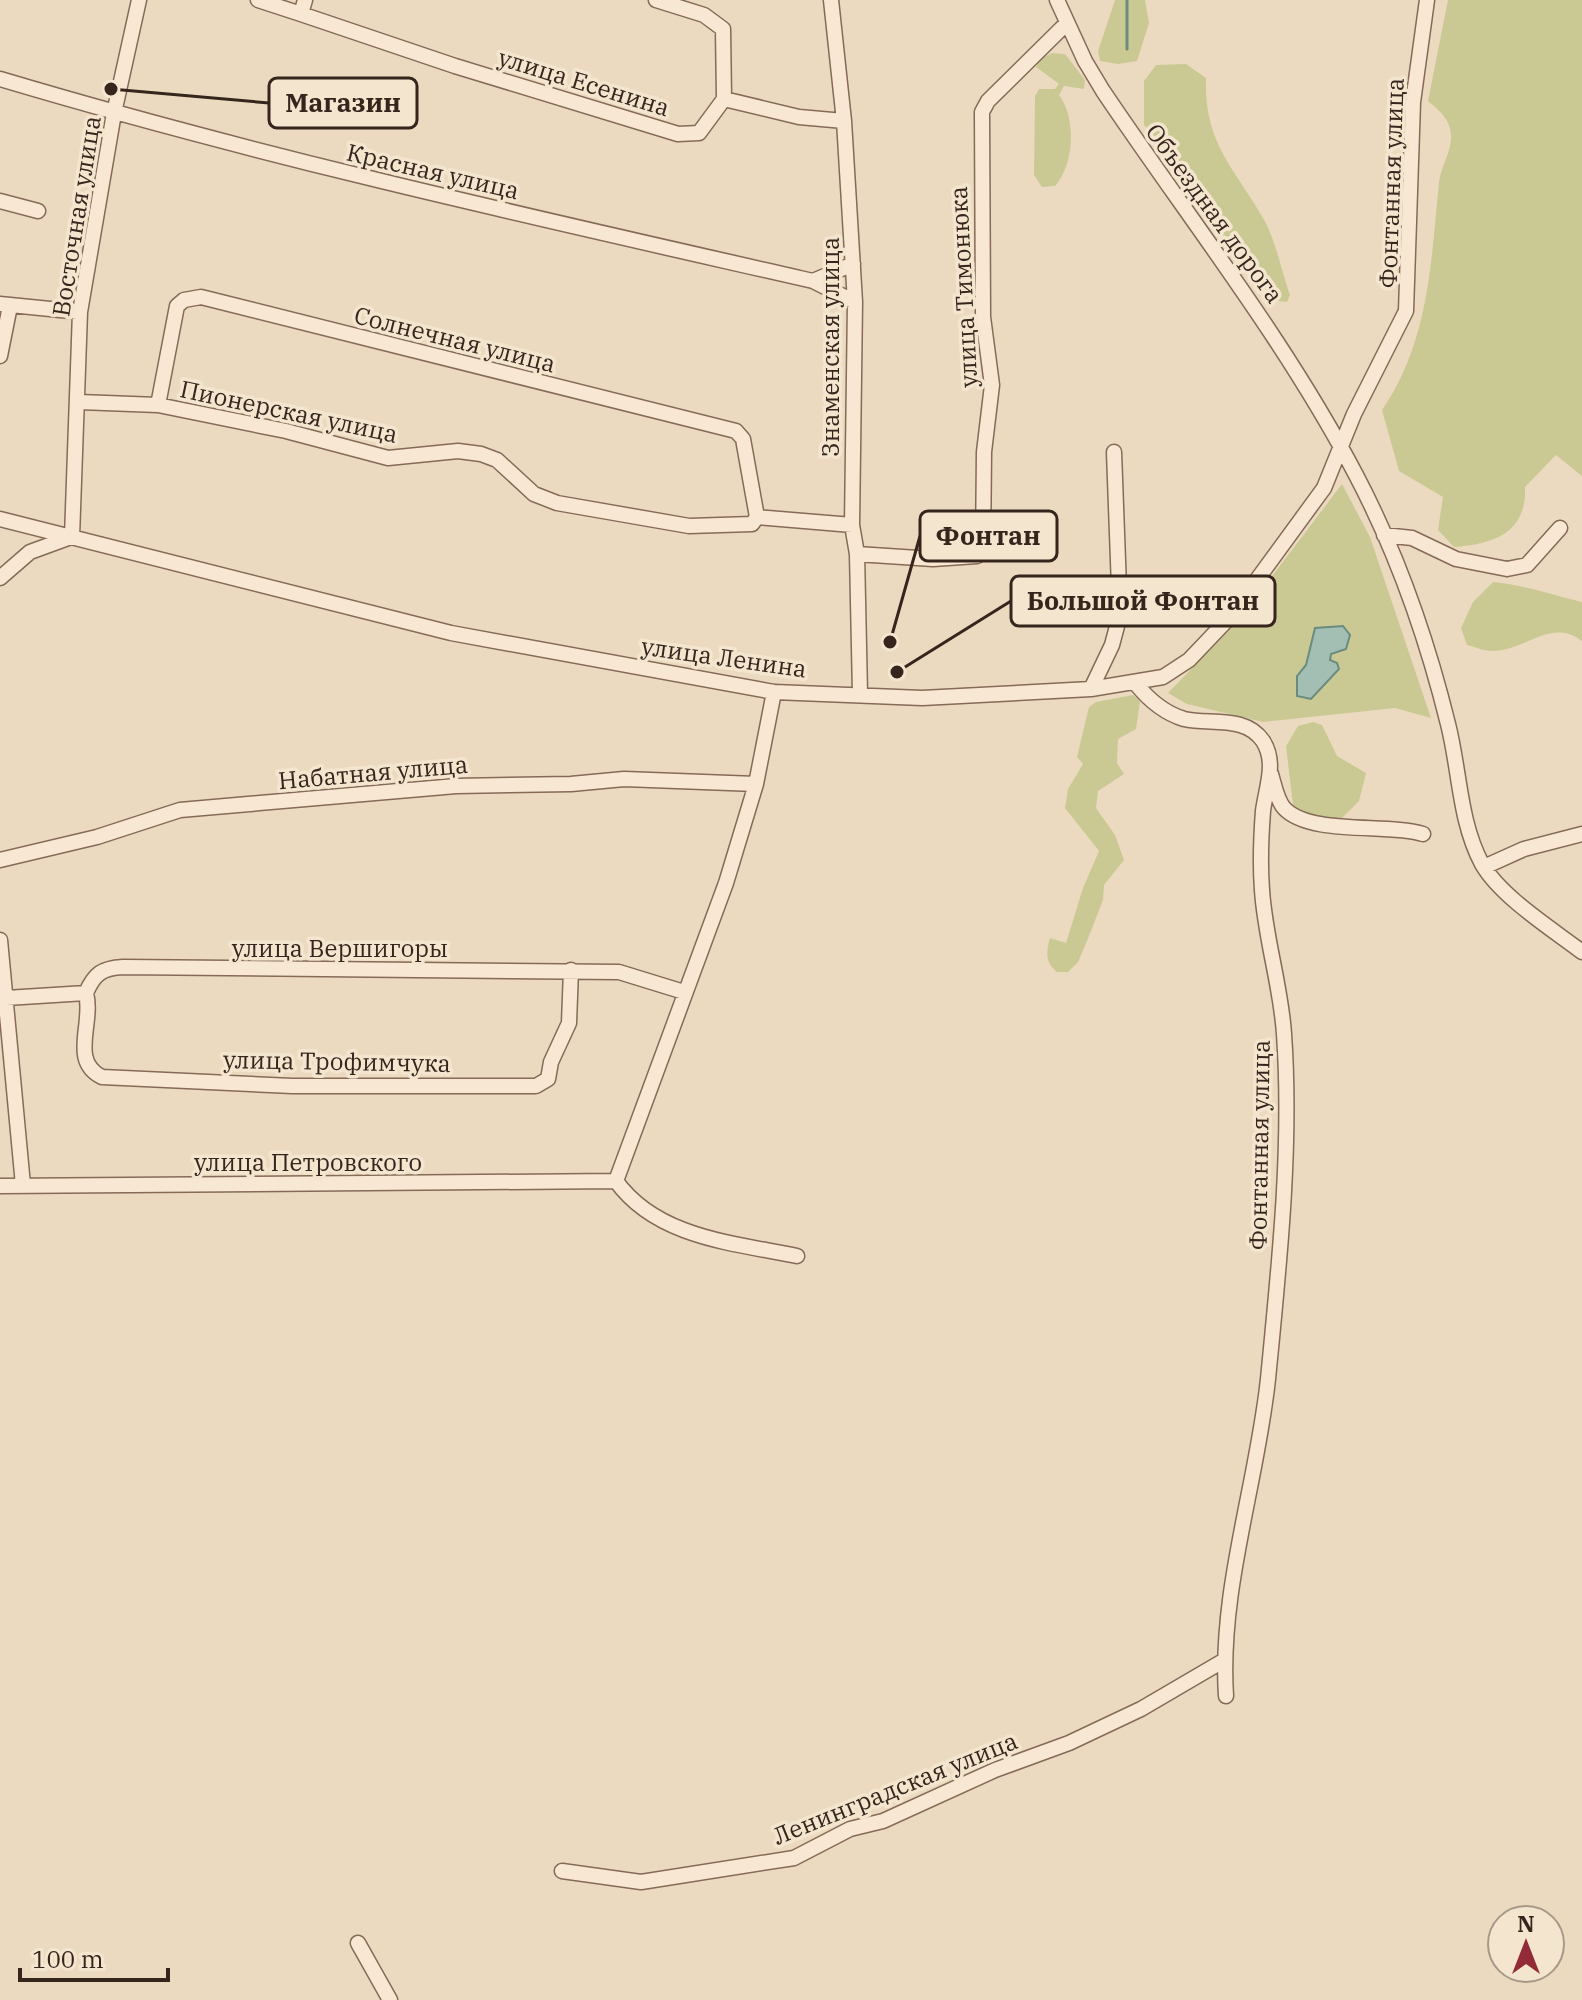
<svg xmlns="http://www.w3.org/2000/svg" width="1582" height="2000" font-family="'IBM Plex Serif',serif">
	<rect width="100%" height="100%" fill="#ecdac0"/>
	<path fill="#cac994" d="M1115,0H1145L1149,23L1137,61L1118,64L1100,61L1098,51Z
		M1448,0H1582V476L1556,455L1525,487C1527,533 1494,544 1454,547L1438,530L1443,497L1399,471L1382,410C1429,342 1431,262 1439,182C1441,166 1452,151 1451,135C1450,119 1439,110 1428,101Z
		M1052,53L1065,54L1085,80L1084,89L1064,86L1059,95C1076,117 1075,164 1055,186L1042,187L1034,175L1035,96L1039,89H1055L1059,84L1036,67L1040,59Z
		M1186,64L1206,78C1204,143 1233,166 1263,218C1276,240 1281,270 1290,295L1287,302L1269,300L1201,207L1184,167L1144,125V81L1156,65Z
		M1342,484L1370,537L1431,718L1395,708L1263,722L1187,704L1168,693L1237,622Z
		M1493,582C1525,585 1551,595 1582,602V641C1551,617 1526,651 1492,651C1484,651 1475,647 1467,645L1461,628L1473,602Z
		M1133,695L1140,701L1136,729L1118,739L1117,763L1124,774L1098,791L1096,808L1115,835L1124,860L1104,885L1103,900L1089,936L1078,962L1068,972H1057C1045,962 1046,953 1050,938L1066,943L1083,888L1099,851L1065,808L1068,789L1083,764L1077,757L1089,707L1096,702Z
		M1313,722L1322,725L1337,756L1366,773L1359,801L1341,819L1304,814L1293,805L1286,746L1298,726Z"/>
	<path fill="#a3bfb3" stroke="#6a8c7f" stroke-width="2" d="M1343,626L1350,635L1346,649L1331,654L1330,660L1337,663L1339,669L1311,699L1297,696V676L1306,665L1315,628Z"/>
	<g fill="none" stroke-linecap="round" stroke-linejoin="round">
		<path stroke="#6a8c7f" stroke-width="3" d="M1127,49V0"/>
		<defs>
			<path id="minor" d="M258,0L301,14
				M305,0L301,14L455,66L678,134L699,133L724,99L799,117L844,121
				M656,0L704,15L723,29L724,99
				M831,0L844,121L855,302L852,525L857,554L860,694
				M1057,0L1085,61L1103,91C1189,219 1284,338 1356,475C1397,553 1427,639 1448,724C1460,771 1459,821 1482,864C1501,897 1552,929 1582,952
				M0,79C268,159 541,219 813,281L855,302
				M0,201L38,211
				M813,281L853,264
				M0,304L80,312
				M0,356L10,306
				M79,402L158,405L286,431L388,458L458,451L481,454L497,460L534,494L557,503L689,526L752,524L757,517L852,525
				M158,405L177,306L184,300L201,297L736,431L743,439L757,517
				M0,519L451,633L774,692L922,698L1091,689L1163,677L1189,660L1229,618L1324,488L1354,414L1406,311L1413,102L1427,0
				M1384,535L1412,538L1456,559L1507,569L1527,565L1560,528
				M72,537L80,312L114,113L139,0
				M857,554L933,559L977,556L983,551L984,452L992,385L983,317L982,112L988,101L1067,23
				M0,578L30,552L71,537
				M1136,684C1149,700 1164,713 1184,719C1211,725 1245,715 1263,741C1277,763 1266,787 1263,811C1261,837 1260,864 1262,890C1265,938 1281,986 1284,1034C1292,1147 1279,1266 1268,1379C1257,1484 1219,1590 1226,1696
				M1091,689L1112,645L1120,615L1114,452
				M1271,774C1274,784 1277,800 1284,808C1310,836 1388,823 1423,834
				M0,860L97,837L180,810L456,786L571,784L624,779L756,784
				M1484,867L1524,849L1582,834
				M0,940L23,1185
				M86,993C94,1023 69,1061 102,1077L292,1086H536L548,1079L551,1062L569,1023L571,970
				M6,998L86,993C94,974 102,968 123,967L619,972L684,992
				M616,1181C657,1238 734,1243 797,1256
				M0,1186L616,1181L726,883L756,784L774,692
				M562,1871L641,1882L794,1858L850,1829L883,1821L995,1770L1069,1743L1141,1709L1223,1661
				M358,1943L390,2000"/>
		</defs>
		<use href="#minor" stroke="#856a58" stroke-width="17"/>
		<use href="#minor" stroke="#f8e8d3" stroke-width="14"/>
	</g>
	<g text-anchor="middle" dominant-baseline="central" stroke-width="7" stroke-linejoin="round" paint-order="stroke">
		<g font-size="24" fill="#35251d" stroke="#f4e5cf">
			<text transform="translate(584 82) rotate(17)">улица Есенина</text>
			<text transform="translate(433 171) rotate(13)">Красная улица</text>
			<text transform="translate(1391 183) rotate(-88)">Фонтанная улица</text>
			<text transform="translate(1215 213) rotate(54)">Объездная дорога</text>
			<text transform="translate(76 216) rotate(-81)">Восточная улица</text>
			<text transform="translate(963 287) rotate(-93)">улица Тимонюка</text>
			<text transform="translate(455 339) rotate(14)">Солнечная улица</text>
			<text transform="translate(830 347) rotate(-90)">Знаменская улица</text>
			<text transform="translate(289 411) rotate(12)">Пионерская улица</text>
			<text transform="translate(724 657) rotate(8)">улица Ленина</text>
			<text transform="translate(373 772) rotate(-5)">Набатная улица</text>
			<text x="340" y="948">улица Вершигоры</text>
			<text transform="translate(337 1061) rotate(1)">улица Трофимчука</text>
			<text transform="translate(1259 1145) rotate(-89)">Фонтанная улица</text>
			<text x="308" y="1162">улица Петровского</text>
			<text transform="translate(895 1788) rotate(-22)">Ленинградская улица</text>
		</g>
	</g>
	<path fill="none" stroke="#35251d" stroke-width="3" d="M111 89L269 103M890 642L920 536M897 672L1011 601"/>
	<g fill="#35251d" stroke="#f4e5cf" stroke-width="3">
		<circle cx="111" cy="89" r="8"/>
		<circle cx="890" cy="642" r="8"/>
		<circle cx="897" cy="672" r="8"/>
	</g>
	<g fill="#f4e5cf" stroke="#35251d" stroke-width="3">
		<rect x="269" y="78" width="148" height="50" rx="8"/>
		<rect x="920" y="511" width="137" height="50" rx="8"/>
		<rect x="1011" y="576" width="264" height="50" rx="8"/>
	</g>
	<g font-size="26" text-anchor="middle" font-weight="bold" fill="#35251d">
		<text x="343" y="112">Магазин</text>
		<text x="988" y="545">Фонтан</text>
		<text x="1143" y="610">Большой Фонтан</text>
	</g>
	<g transform="translate(1526 1944)"><circle r="38" fill="#f4e5cf" stroke="#a89888" stroke-width="2"/>
	<path d="M0-6L14 30L0 20L-14 30Z" fill="#922a38"/>
	<text y="-12" font-size="22" font-weight="bold" text-anchor="middle" fill="#35251d">N</text>
	</g>
	<path d="M20 1968v12h148v-12" fill="none" stroke="#35251d" stroke-width="4"/>
	<text x="32" y="1968" font-size="24" fill="#35251d" stroke="#f4e5cf" stroke-width="6" paint-order="stroke">100 m</text>
</svg>
